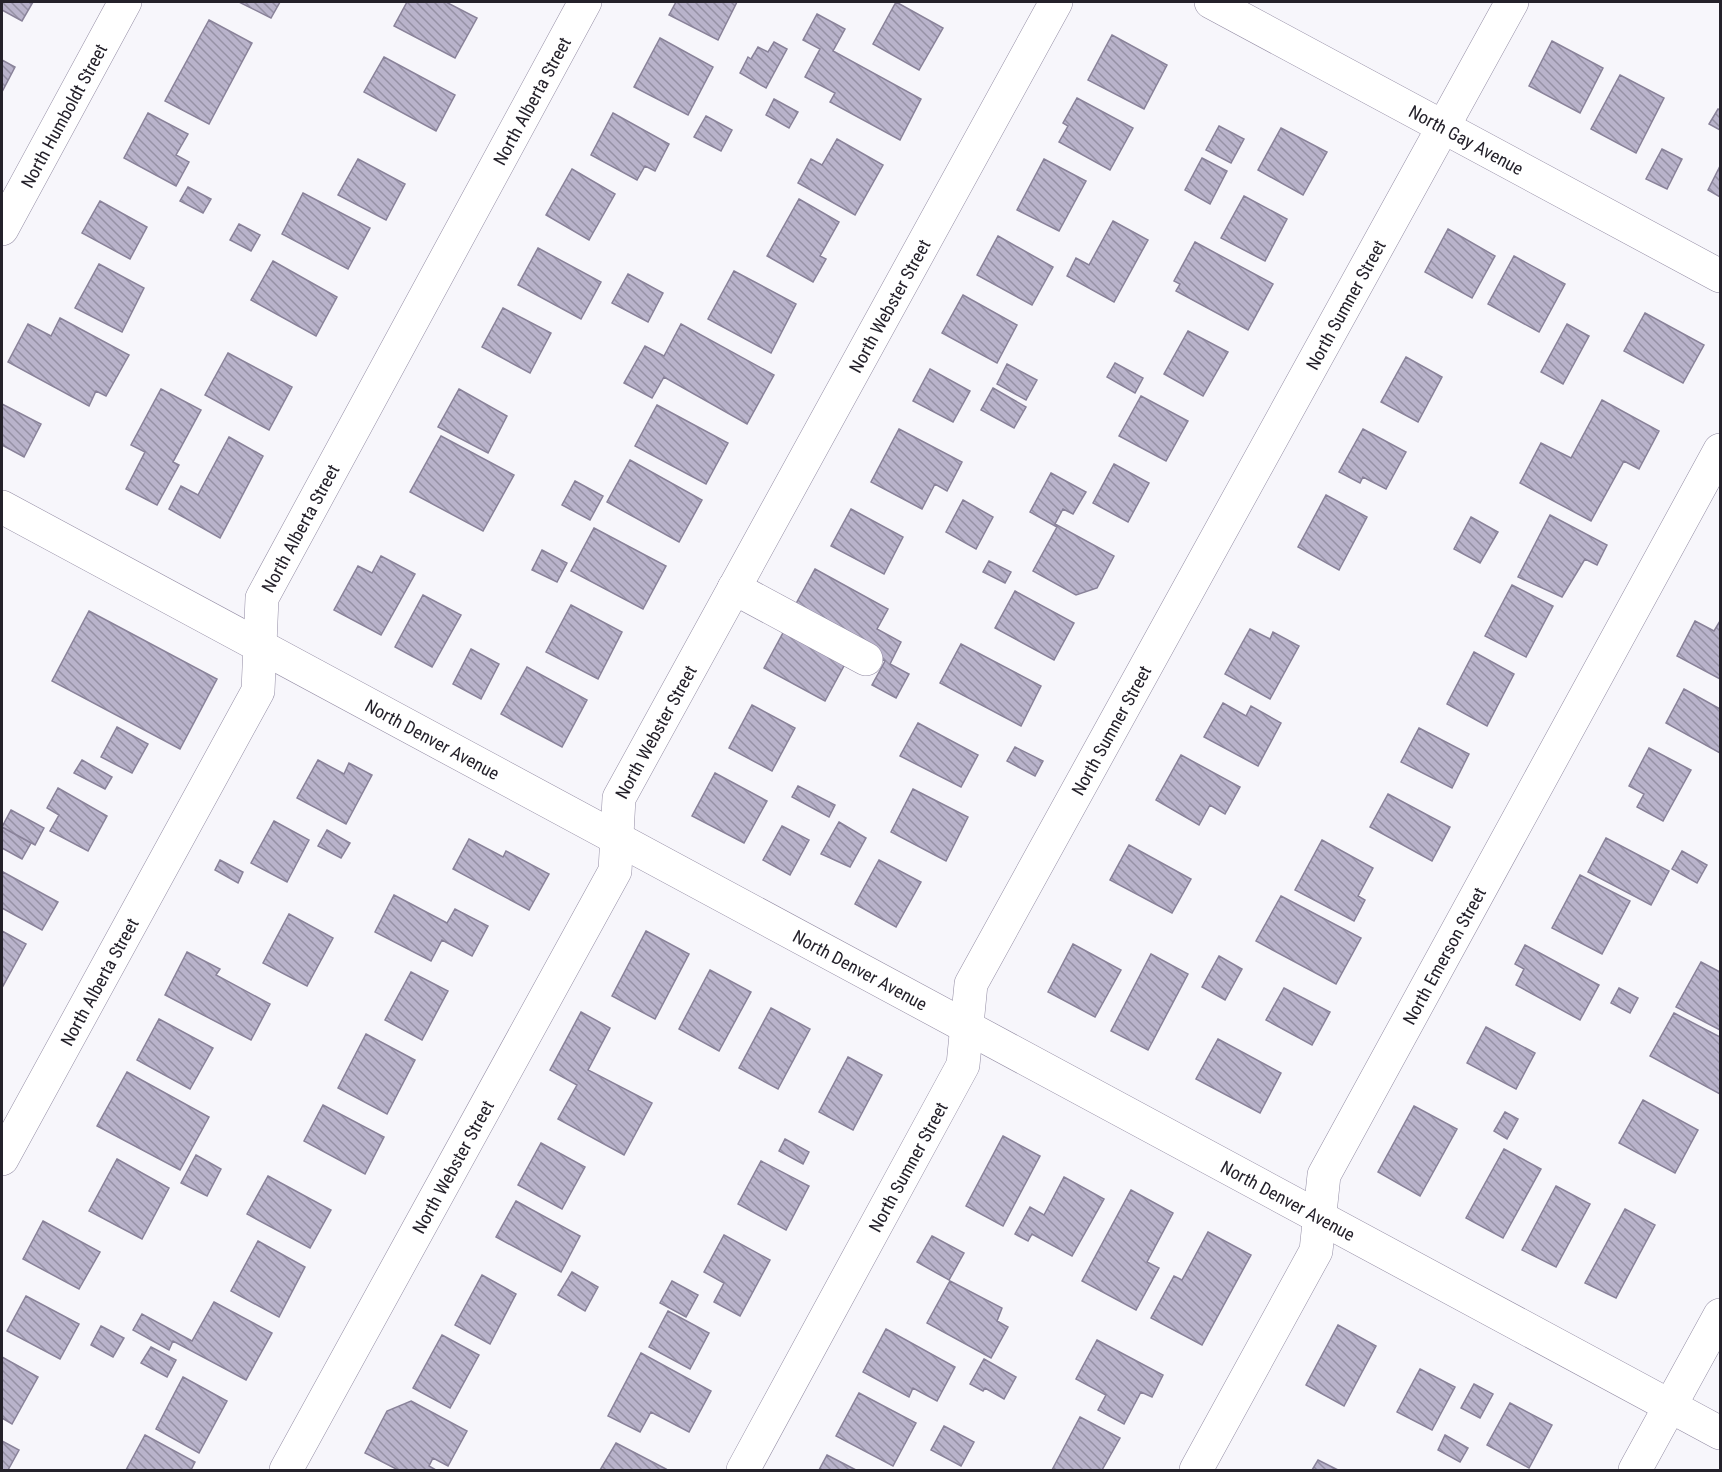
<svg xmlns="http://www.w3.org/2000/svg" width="1722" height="1472" font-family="'Roboto Condensed',sans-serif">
	<defs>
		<pattern id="building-back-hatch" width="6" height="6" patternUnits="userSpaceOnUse" patternTransform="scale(1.5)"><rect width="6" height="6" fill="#b9b3cb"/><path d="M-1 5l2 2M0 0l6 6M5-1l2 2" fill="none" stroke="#9691a5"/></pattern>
	</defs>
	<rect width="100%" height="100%" fill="#f7f6fb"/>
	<path fill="url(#building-back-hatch)" stroke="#898299" stroke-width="1.5" d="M2,2H33L22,21L2,10Z
		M239,2H280L271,18Z
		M407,2H446L477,18L455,58L394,26Z
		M676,2H737L718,40L669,15Z
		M896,2L943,28L919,70L873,44Z
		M817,14L845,29L833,51L921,99L900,140L830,102L835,93L805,77L820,49L803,40Z
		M209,20L252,43L209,124L165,101Z
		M1112,35L1167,65L1144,109L1088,80Z
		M660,38L713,67L688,115L634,87Z
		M1552,41L1603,68L1580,113L1529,86Z
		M774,42L787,49L766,88L740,73L748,57L751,59L758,47L768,52Z
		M384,57L455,95L436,131L364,92Z
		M2,60L15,67L2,92Z
		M1620,75L1664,98L1636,153L1591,129Z
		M1077,98L1133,128L1110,170L1059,142L1068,126L1063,123Z
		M774,99L798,112L789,128L766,115Z
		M1718,109L1720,110V130L1709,124Z
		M148,113L188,134L176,155L189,162L176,186L124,158Z
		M613,113L669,144L655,171L645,166L637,180L591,155Z
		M706,116L732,130L721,151L694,137Z
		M1219,126L1244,139L1231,163L1206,150Z
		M1281,128L1327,152L1303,195L1258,170Z
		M837,139L883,165L855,215L798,183L811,159L822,165Z
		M1662,149L1682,159L1667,189L1646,179Z
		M1202,158L1227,171L1210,204L1185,190Z
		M358,159L405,184L386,220L338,195Z
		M1044,159L1086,181L1059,231L1017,210Z
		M1720,166V197L1708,190Z
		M572,169L615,194L589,240L546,215Z
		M188,187L211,199L203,213L180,201Z
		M303,193L370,228L348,269L282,234Z
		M1244,196L1287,219L1265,261L1221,238Z
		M799,199L839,222L820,256L826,259L813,282L767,256Z
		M100,201L147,227L130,259L82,233Z
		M1113,221L1148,240L1114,302L1067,276L1076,258L1089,265Z
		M239,224L260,235L251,251L230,240Z
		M1448,229L1495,256L1472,298L1425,272Z
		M998,236L1053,267L1032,305L977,275Z
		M1195,242L1273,284L1248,330L1176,291L1180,284L1174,281Z
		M538,248L601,282L581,319L518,285Z
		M1514,256L1565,284L1539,332L1488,304Z
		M273,261L337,297L316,336L251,300Z
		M99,264L144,288L122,332L75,308Z
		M734,271L796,304L771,353L708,319Z
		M628,274L663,293L648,322L612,303Z
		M963,295L1017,325L997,363L942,333Z
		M503,308L551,333L530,373L482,347Z
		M1645,313L1704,345L1683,383L1624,351Z
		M60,318L129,355L106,396L96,391L89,406L8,362L28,324L51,336Z
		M681,324L774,375L747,424L664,377L652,398L624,383L645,346L664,356Z
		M1567,324L1589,336L1563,384L1541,372Z
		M1188,331L1228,352L1203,396L1164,374Z
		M228,353L292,387L269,430L205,395Z
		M1406,357L1442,377L1418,422L1381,402Z
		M1115,363L1143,378L1135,393L1107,377Z
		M1007,364L1037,380L1026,400L997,384Z
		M930,369L970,391L953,422L913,401Z
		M993,388L1026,407L1014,428L981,410Z
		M161,389L201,410L173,462L179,465L157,505L126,489L145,452L131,445Z
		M459,389L507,416L488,453L438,427Z
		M1141,396L1188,421L1166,461L1119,436Z
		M1602,400L1659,431L1639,469L1624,461L1591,521L1520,483L1541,443L1571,458Z
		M2,404L41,424L24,457L2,445Z
		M657,405L728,443L706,484L635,446Z
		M899,429L962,462L947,491L935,484L922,509L871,482Z
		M1363,429L1406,452L1386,489L1363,477L1360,483L1339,472Z
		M441,436L514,475L483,531L410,492Z
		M229,437L263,456L220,538L169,509L181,486L198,495Z
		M630,460L702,500L679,542L607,502Z
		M1114,464L1149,483L1128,522L1093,503Z
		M1051,473L1086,492L1073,514L1063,509L1055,524L1114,556L1097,588L1076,595L1033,571L1057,527L1030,512Z
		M575,481L603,496L590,520L562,505Z
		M1326,495L1367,517L1339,570L1298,547Z
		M963,500L993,517L976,549L946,532Z
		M851,509L903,537L884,574L831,546Z
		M1550,515L1607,545L1597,565L1585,559L1562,597L1518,577Z
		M1471,517L1498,532L1480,563L1454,549Z
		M594,528L666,566L643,609L571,571Z
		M542,550L567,563L557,582L532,570Z
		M381,556L415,574L381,635L334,610L358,566L372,573Z
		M989,561L1011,572L1005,583L983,572Z
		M815,569L888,609L877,629L901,642L890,664L909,674L896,698L872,685L885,661L792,611Z
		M1512,585L1553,606L1526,657L1485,636Z
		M1015,591L1074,623L1054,660L995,628Z
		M423,595L461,615L432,667L395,647Z
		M571,605L622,632L598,679L546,652Z
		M89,611L217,679L180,749L52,681Z
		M1695,621L1714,631L1720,621V679L1677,656Z
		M1250,629L1270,639L1273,632L1299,646L1270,699L1225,674Z
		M784,631L845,664L825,701L764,668Z
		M961,644L1041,686L1021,726L940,683Z
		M471,649L499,664L481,699L453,684Z
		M1474,652L1514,674L1487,726L1447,704Z
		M527,667L587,700L562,747L501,714Z
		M1684,689L1720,709V753L1666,723Z
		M1223,703L1246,716L1251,706L1281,723L1258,766L1204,737Z
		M752,705L795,728L772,771L729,748Z
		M918,723L978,755L961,787L900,756Z
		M117,727L148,744L132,773L101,757Z
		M1419,728L1469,754L1452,788L1401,762Z
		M1015,747L1043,761L1035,776L1007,761Z
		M1649,748L1691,770L1663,821L1637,807L1644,794L1629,786Z
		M1181,755L1240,787L1225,814L1210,805L1199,825L1156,800Z
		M82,760L112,777L105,789L74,773Z
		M318,760L344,774L349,763L372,775L346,824L297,798Z
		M715,773L767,801L744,843L692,816Z
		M798,786L835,805L829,817L792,797Z
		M58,788L107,816L88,851L50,831L59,815L47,808Z
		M913,789L968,817L946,861L891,832Z
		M1388,794L1450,827L1432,861L1370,827Z
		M11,810L44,828L35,845L2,827Z
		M274,821L309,840L287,882L251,863Z
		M839,822L866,838L850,867L821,854Z
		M782,826L809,840L790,875L763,860Z
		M2,827L31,843L22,859L2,848Z
		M327,830L350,843L341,858L318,846Z
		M1606,838L1669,871L1651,905L1588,872Z
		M469,839L503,857L506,851L549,874L529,910L453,869Z
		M1322,840L1373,868L1358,896L1365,900L1354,921L1295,890Z
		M1129,845L1191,879L1172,913L1110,880Z
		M1682,851L1707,865L1697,883L1672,869Z
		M220,860L243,872L238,883L215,870Z
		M879,860L921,882L896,927L855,904Z
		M3,872L58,902L42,930L2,908V876Z
		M1580,875L1630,901L1602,954L1552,928Z
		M394,895L447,923L455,909L488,926L472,956L442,940L431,961L375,932Z
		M1281,896L1361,938L1336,984L1256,941Z
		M289,914L333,938L307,986L263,963Z
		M2,931L26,944L3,986L2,985Z
		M646,931L689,954L655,1019L612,996Z
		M1073,944L1121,970L1095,1017L1048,992Z
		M1525,945L1599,985L1580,1020L1516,985L1524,969L1515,964Z
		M187,952L220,969L216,975L270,1004L251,1040L165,995Z
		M1151,954L1188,974L1148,1050L1111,1031Z
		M1219,956L1242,969L1225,1000L1202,987Z
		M1701,962L1720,972V1030L1676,1007Z
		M710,970L751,992L719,1051L679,1029Z
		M411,972L448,991L422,1040L385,1020Z
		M1284,988L1330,1012L1312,1045L1266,1020Z
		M1619,988L1638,998L1630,1013L1611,1003Z
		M771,1008L810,1029L778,1089L739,1068Z
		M581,1012L610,1028L588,1070L652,1103L624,1155L558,1119L577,1085L550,1070Z
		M1674,1013L1720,1037V1094L1650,1056Z
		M159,1019L213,1048L190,1089L137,1060Z
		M1486,1027L1535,1053L1516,1089L1467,1063Z
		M366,1034L415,1060L387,1114L338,1088Z
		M1218,1039L1281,1073L1260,1113L1196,1079Z
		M848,1057L882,1075L853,1130L819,1112Z
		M127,1072L209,1117L180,1170L97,1126Z
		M1643,1100L1698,1130L1675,1173L1619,1143Z
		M323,1105L384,1137L365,1174L304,1141Z
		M1414,1106L1457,1129L1420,1196L1378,1172Z
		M1505,1112L1518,1119L1507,1139L1494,1131Z
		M1003,1136L1040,1156L1003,1226L966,1206Z
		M785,1139L809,1152L803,1164L779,1151Z
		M541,1143L585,1167L562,1209L518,1185Z
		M1504,1149L1541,1169L1503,1238L1466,1218Z
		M196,1155L221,1169L207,1196L181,1183Z
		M117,1159L169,1188L142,1239L89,1211Z
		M761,1161L809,1186L786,1230L738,1204Z
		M268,1176L331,1210L310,1248L247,1214Z
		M1064,1177L1104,1199L1072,1256L1032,1234L1028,1241L1015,1234L1030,1207L1044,1215Z
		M1556,1186L1590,1204L1556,1267L1522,1250Z
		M1131,1190L1173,1213L1147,1262L1159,1268L1136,1310L1082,1281Z
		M516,1201L580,1236L561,1272L496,1237Z
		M1625,1209L1655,1225L1616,1298L1585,1283Z
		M43,1221L100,1252L79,1289L23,1259Z
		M1208,1232L1251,1255L1202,1345L1151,1318L1174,1276L1182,1280Z
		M724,1235L770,1260L740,1316L714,1302L724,1283L704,1272Z
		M932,1236L964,1253L949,1280L917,1262Z
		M258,1241L305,1267L279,1317L231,1291Z
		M572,1272L598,1287L585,1311L558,1295Z
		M482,1275L516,1294L490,1344L455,1325Z
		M672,1281L698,1295L686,1317L660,1303Z
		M950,1281L1002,1308L997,1321L1008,1327L991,1358L927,1323Z
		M26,1296L79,1324L60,1359L7,1331Z
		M214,1302L272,1333L246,1380L173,1341L169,1350L133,1330L142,1314L192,1341Z
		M668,1311L709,1333L690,1369L649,1347Z
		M1338,1325L1376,1346L1344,1406L1306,1385Z
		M101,1326L124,1338L113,1357L91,1345Z
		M886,1329L955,1367L937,1401L913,1388L909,1397L863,1372Z
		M442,1335L479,1355L450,1408L413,1388Z
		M1097,1340L1163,1375L1152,1397L1141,1392L1124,1424L1098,1410L1106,1395L1076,1379Z
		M151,1347L176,1360L167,1377L141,1363Z
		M641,1353L711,1391L689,1432L651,1412L640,1432L608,1416Z
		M2,1357L38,1377L12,1424L2,1418Z
		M984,1359L1016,1377L1004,1399L985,1388L983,1391L970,1384Z
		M1420,1369L1455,1387L1432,1430L1397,1412Z
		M183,1377L227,1401L199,1453L156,1429Z
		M1474,1384L1493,1394L1480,1418L1461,1408Z
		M859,1393L916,1423L893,1466L836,1436Z
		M411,1401L467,1431L448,1466L433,1458L429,1466L436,1470H398L365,1453L387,1411Z
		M1510,1403L1552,1425L1529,1468L1487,1445Z
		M1080,1417L1120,1438L1102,1470H1052Z
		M944,1426L974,1442L961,1466L931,1450Z
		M145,1435L195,1462L191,1470H126Z
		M1445,1435L1468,1448L1460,1462L1438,1450Z
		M2,1441L19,1450L8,1470H2Z
		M616,1443L666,1469L665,1470H600Z
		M827,1455L856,1470H819Z
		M1318,1460L1338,1470H1312Z"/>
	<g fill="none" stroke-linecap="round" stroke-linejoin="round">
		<defs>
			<g id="minor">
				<path id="s1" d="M1211,2L1720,276"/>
				<path id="s2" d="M2,229L125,2"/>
				<path id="s3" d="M2,507L1720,1433"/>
				<path d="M734,588L866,659"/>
				<path id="s4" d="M2,1159L258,691L262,598L585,2"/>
				<path id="s5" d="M286,1470L615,871L619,798L1056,2"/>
				<path id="s6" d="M743,1470L963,1065L971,984L1512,2"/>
				<path id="s7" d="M1196,1470L1316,1251L1324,1175L1720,450"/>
				<path d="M1635,1470L1720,1315"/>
			</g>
		</defs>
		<use href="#minor" stroke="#938ca4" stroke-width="34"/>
		<use href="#minor" stroke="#fff" stroke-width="33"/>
	</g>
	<g text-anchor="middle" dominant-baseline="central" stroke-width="4.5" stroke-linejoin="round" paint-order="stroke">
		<g font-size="18" fill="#24212a" stroke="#f7f6fb">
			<text stroke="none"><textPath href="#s4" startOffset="1192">North Alberta Street</textPath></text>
			<text stroke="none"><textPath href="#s2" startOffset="129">North Humboldt Street</textPath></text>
			<text stroke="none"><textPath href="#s1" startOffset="290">North Gay Avenue</textPath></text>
			<text stroke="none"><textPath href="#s5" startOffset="1318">North Webster Street</textPath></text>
			<text stroke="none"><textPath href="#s6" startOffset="1318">North Sumner Street</textPath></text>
			<text stroke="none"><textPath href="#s4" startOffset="706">North Alberta Street</textPath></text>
			<text stroke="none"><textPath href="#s6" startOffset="832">North Sumner Street</textPath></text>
			<text stroke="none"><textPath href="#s5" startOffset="832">North Webster Street</textPath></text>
			<text stroke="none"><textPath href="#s3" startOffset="489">North Denver Avenue</textPath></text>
			<text stroke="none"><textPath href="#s7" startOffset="576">North Emerson Street</textPath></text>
			<text stroke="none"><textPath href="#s3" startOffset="975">North Denver Avenue</textPath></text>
			<text stroke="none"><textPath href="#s4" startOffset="202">North Alberta Street</textPath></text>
			<text stroke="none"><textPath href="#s6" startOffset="345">North Sumner Street</textPath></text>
			<text stroke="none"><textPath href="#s5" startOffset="346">North Webster Street</textPath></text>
			<text stroke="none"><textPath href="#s3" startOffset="1461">North Denver Avenue</textPath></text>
		</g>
	</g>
	<rect width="1722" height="1472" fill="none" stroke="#24212a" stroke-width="6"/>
</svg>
